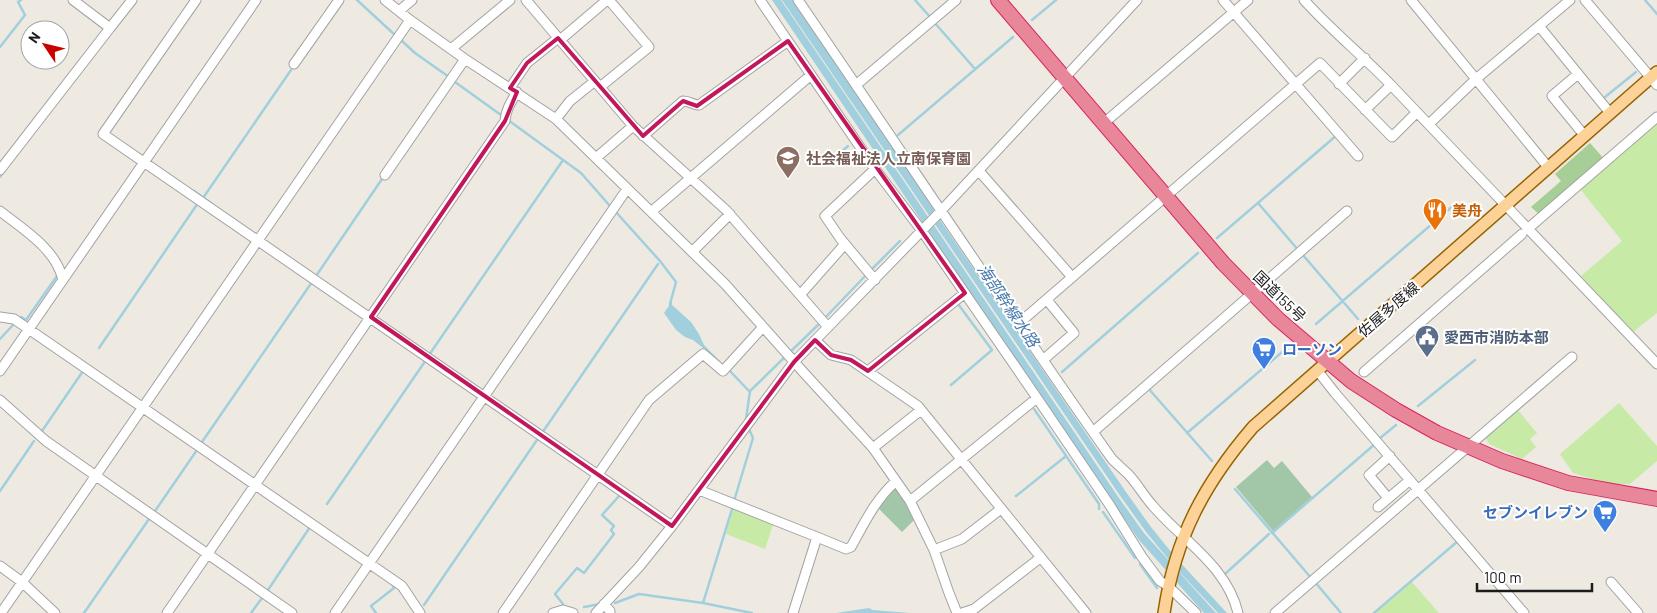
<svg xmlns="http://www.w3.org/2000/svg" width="1657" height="613" font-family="Barlow,'Noto Sans JP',sans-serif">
	<rect width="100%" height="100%" fill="#eeeae2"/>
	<path fill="#c7eaa6" d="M1657,122V313L1633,332L1581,276L1622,241L1580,189Z
		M1619,403L1657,446V461L1630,484H1608L1573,473L1560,454Z
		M1517,409L1537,433L1530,439L1536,447L1522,459L1489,444L1485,437Z
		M734,506L774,522L765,549L726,534Z
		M1412,582L1439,613H1376Z"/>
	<path fill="#a6ce96" d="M1590,143L1605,160L1540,215L1531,207L1561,181L1555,174Z"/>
	<path fill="#a2c7a8" d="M1267,460L1274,468L1282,461L1312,497L1273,531L1236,487Z
		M895,485L917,517L902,532L876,506Z"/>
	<path fill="#a1cfdd" d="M772,0H781L1119,498L1144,533L1216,613H1204L1139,540L1040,396Z
		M782,0H793L931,204L938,217L1126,492L1151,527L1176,558L1227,613H1218L1174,566L1146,532L1121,497Z
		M672,301V305L691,322L699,334L704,345L722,363L693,340L685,337L676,330L664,313Z
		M869,608L873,610L910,613H836Z"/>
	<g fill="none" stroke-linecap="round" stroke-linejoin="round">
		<path stroke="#a1cfdd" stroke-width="2.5" d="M357,0L395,35
			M915,0L931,18
			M1645,0L1657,14
			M1032,20L1056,0
			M934,22L975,69
			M401,40L415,53L449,77
			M0,47L25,15L18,2L21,0
			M455,82L501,115
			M1605,97L1636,72
			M508,120L581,173L610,206
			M898,135L1013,37
			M831,161L848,146
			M0,177L4,171
			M194,191L212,204
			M203,198L291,70
			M1258,203L1299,251
			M615,211L660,261L676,282L670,304
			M1217,238L1337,135
			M1302,254L1358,319
			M871,270L900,241
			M316,276L382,179
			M20,318L21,317L26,320L57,276V273
			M824,319L867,274
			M1316,324L1454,205
			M0,339L13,325
			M99,348L198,203
			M429,355L563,160
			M729,370L749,391
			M1062,372L1198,253
			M951,385L992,350L958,304L957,305
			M1148,388L1212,461
			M1418,406L1475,360
			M1034,409L1099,504V509
			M746,419L750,391L820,323
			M42,431L83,371
			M541,432L542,433L658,264
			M1187,433L1288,347
			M1379,439L1396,425
			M202,442L312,282
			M228,471L249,486
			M1235,489L1312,579
			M0,491L34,441
			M1016,496L1066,456
			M734,501L753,438L749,429
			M327,504L426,360
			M155,511L197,450
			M1103,512L1135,558
			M1272,533L1375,444
			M1140,564L1157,588
			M1225,574L1269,534
			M1315,582L1341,613
			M268,590L310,527
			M615,603L639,594L703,603L752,613
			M703,603L733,506
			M563,604L555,594L577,568L584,573L614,534L611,530L614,526L602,515L620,495
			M424,605L539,437
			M584,607L600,604
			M84,613L149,519
			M251,613L262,598
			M376,613L371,606L394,588L392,584
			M1374,613L1458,541"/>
		<defs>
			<path id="minor" d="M196,0L103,134L672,526
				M385,0L410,20L465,59L556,119L725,284L805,374L873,448L910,501L934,550L949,593L957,613
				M526,0L633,126L726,210L828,327
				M760,0L875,169L922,231L1037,398L1109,504L1142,557L1160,581L1168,586L1196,613
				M798,0C903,153 1005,308 1112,459C1118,465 1124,470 1129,475C1138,485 1144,496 1153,506C1182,540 1227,566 1238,613
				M1223,0L1358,156
				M1304,0C1331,30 1363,56 1391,85L1657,364
				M1411,0L1548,167
				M1585,0L1657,85
				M399,11L412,0
				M1539,26L1610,113
				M110,28L132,0
				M560,40L607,0
				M451,49L510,0
				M294,64L339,0
				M1578,74L1552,96L1584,135
				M1339,84L1365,58
				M856,85L956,0
				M600,87L649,47L609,0
				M510,88L527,63L558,38
				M1365,110L1391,85
				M556,119L570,101L595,81
				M1104,123L1248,0
				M1429,124L1476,79L1570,0
				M643,136L683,101C690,101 693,105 699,105L788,41
				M596,158L633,126
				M875,169L825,216L840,238L875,280
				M0,170L110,28L73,0
				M979,171L1072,277
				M385,175L465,59
				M0,211C24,230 56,249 63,280
				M651,212L811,75
				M1531,226L1657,117
				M692,252L730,214
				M800,295L845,244
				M0,317L14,319L402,586L420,613
				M1018,324L1320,63L1392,137L1417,112
				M815,340L831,355L851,360L918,406L1086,613
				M1043,360L1074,333L1047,300
				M1317,370L1335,393L1524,613
				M0,371L256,0
				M868,371L965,293
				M1364,372L1522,234
				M0,400L46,441L292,613
				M1093,432L1347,211
				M873,448L921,410
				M699,490L817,537L793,613
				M1388,498L1369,475L1390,456
				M910,501L1037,398
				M1378,507L1410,480
				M817,537L846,549L851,547C865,522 875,500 896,481
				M934,550L962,539L1001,509
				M0,566L22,582L55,613
				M1611,582L1638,613
				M604,604L610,611V613
				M1,613L410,20
				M167,613L505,121C506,109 511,102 517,92
				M335,613L627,189
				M503,613L649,400L703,354L723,371L763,327
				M553,613L563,610L573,613
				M596,613L639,567L672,526L794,362L939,213L1137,0
				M962,613L974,609L1040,558
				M1275,613L1572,357"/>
			<path id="major" d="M1164,613C1175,538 1204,484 1253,427L1657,72"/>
			<path id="highway" d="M998,0L1223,263L1278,319L1351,381L1396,410L1437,433L1502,461L1568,483L1657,499"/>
		</defs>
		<use href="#minor" stroke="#a3a3a3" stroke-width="11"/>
		<use href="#major" stroke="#956400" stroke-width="14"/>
		<use href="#highway" stroke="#da2160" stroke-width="16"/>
		<use href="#minor" stroke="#fff" stroke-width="9"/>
		<use href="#major" stroke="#fdd298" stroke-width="11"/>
		<use href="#highway" stroke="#e78799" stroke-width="14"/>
	</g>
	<path fill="none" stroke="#c2185b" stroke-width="4" stroke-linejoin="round" d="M558,38L643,136L683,101L697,106L788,41L965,293L868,371L851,360L831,355L815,340L794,362L672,526L371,317L505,121L517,92L510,88L527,63Z"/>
	<defs>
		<symbol id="school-pin" viewBox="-11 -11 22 30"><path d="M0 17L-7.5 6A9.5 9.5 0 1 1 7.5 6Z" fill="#8d6e63" stroke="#fff"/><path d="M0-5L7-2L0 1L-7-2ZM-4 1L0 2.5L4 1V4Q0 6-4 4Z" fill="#fff"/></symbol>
		<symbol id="restaurant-pin" viewBox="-11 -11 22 30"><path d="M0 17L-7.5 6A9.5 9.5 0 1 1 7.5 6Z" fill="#e8710a" stroke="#fff"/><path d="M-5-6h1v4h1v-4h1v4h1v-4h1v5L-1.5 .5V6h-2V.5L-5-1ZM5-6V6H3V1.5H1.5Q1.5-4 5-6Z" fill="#fff"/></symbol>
		<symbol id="civic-pin" viewBox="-11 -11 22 30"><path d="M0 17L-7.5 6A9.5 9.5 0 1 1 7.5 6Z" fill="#5c6f8a" stroke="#fff"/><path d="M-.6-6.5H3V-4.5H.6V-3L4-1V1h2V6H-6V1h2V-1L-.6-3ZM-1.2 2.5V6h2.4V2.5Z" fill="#fff"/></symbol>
		<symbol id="supermarket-pin" viewBox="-11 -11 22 30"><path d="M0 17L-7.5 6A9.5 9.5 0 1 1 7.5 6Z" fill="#3f7fe0" stroke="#fff"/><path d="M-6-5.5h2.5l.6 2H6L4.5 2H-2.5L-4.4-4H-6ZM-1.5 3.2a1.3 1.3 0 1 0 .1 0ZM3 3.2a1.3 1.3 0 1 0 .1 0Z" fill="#fff"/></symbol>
	</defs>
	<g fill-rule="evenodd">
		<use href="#school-pin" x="774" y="144" width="28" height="38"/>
		<use href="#restaurant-pin" x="1421" y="196" width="28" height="38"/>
		<use href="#civic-pin" x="1413" y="323" width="28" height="38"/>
		<use href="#supermarket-pin" x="1250" y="335" width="28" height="38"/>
		<use href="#supermarket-pin" x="1591" y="498" width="28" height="38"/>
	</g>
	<g text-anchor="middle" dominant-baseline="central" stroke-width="4" stroke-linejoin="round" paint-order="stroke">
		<g font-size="15" font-weight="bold" fill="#785e54" stroke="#fff" text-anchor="start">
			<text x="806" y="158">社会福祉法人立南保育園</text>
		</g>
		<g font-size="15" font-weight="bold" fill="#c56008" stroke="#fff" text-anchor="start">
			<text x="1452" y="210">美舟</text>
		</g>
		<g font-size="15" fill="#1c1c1c" stroke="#fff">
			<text transform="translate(1280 296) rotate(44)">国道155号</text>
			<text transform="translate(1388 309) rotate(-41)">佐屋多度線</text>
		</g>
		<g font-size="15" font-weight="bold" fill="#4e5e75" stroke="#fff" text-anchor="start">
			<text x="1444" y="337">愛西市消防本部</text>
		</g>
		<g font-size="15" font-weight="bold" fill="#366cbe" stroke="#fff" text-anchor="start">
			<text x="1282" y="349">ローソン</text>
			<text x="1588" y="512" text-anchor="end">セブンイレブン</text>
		</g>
		<g font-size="16" font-style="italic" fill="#487aad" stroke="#fff">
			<text transform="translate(1009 305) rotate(56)">海部幹線水路</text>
		</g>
	</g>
	<g transform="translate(45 45) rotate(305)"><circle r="24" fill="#ffffff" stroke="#a4a4a4"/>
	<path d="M0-4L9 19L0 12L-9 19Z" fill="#c90100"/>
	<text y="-8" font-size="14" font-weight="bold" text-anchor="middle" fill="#1c1c1c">N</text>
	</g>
	<path d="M1477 583v8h115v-8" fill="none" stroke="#1c1c1c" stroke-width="2.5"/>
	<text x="1484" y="583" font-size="15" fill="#1c1c1c" stroke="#ffffff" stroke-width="4" paint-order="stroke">100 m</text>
</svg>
